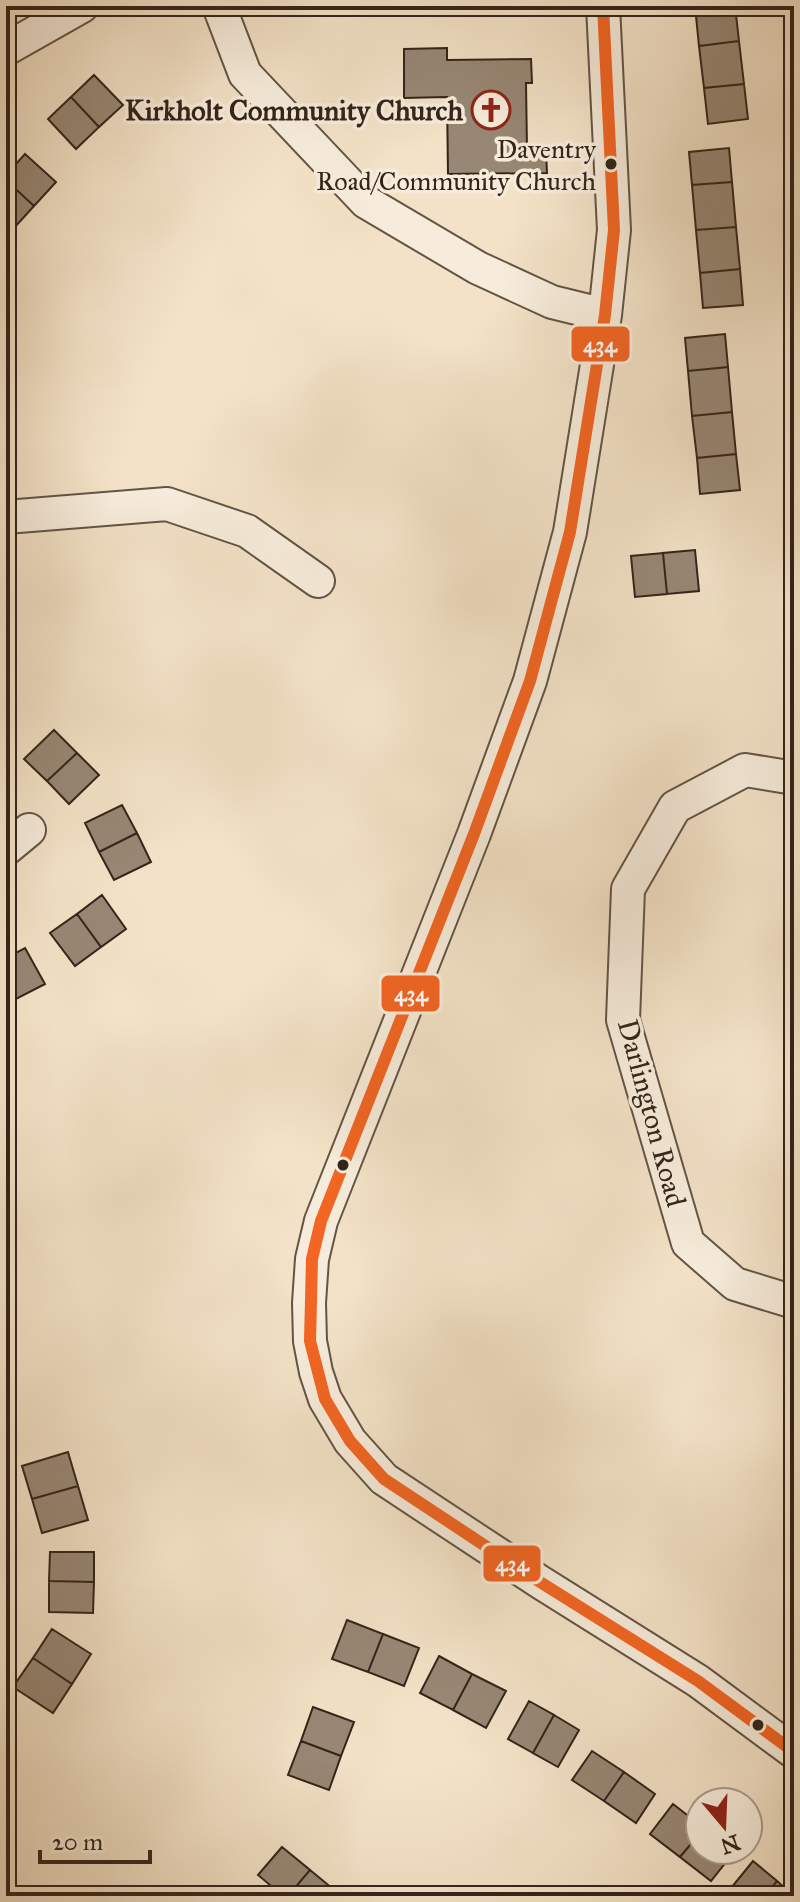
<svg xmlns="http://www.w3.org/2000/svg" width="800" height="1902" font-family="'IM FELL Great Primer',serif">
	<rect width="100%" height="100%" fill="#f3e2c7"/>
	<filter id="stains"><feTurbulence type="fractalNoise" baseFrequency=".0025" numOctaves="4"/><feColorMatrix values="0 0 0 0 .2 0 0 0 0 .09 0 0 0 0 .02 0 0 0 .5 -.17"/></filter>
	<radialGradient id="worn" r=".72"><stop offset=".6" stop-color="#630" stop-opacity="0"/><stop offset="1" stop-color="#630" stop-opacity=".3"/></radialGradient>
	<path fill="#978774" stroke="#33241a" stroke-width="2" d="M695,6H735L739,41L699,46Z
		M739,41L744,84L704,88L699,46Z
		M447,48V60L531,59L532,83H526L527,150H546L547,173L448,174L447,97L404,98V49Z
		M94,75L123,105L99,127L71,97Z
		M744,84L748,119L708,124L704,88Z
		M71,97L99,127L76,149L48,119Z
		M729,148L732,182L692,185L689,152Z
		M25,154L56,182L34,206L6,180V175Z
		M6,180L34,206L13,229L6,223Z
		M732,182L736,227L696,230L692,185Z
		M736,227L740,269L700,273L696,230Z
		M740,269L743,305L703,308L700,273Z
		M725,334L728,367L688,371L685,338Z
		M728,367L732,412L692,416L688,371Z
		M732,412L736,454L697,458L692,416Z
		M736,454L740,490L700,494L697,458Z
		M695,550L699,591L667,594L663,553Z
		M663,553L667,594L635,597L631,556Z
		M54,730L77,753L47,781L24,759Z
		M77,753L99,775L69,804L47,781Z
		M122,805L137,833L99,852L85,823Z
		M137,833L151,862L114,880L99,852Z
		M102,895L126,929L101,947L77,914Z
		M77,914L101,947L75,966L50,933Z
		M25,948L45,984L16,999L6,980V958Z
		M68,1452L78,1486L32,1499L22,1466Z
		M78,1486L88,1520L42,1533L32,1499Z
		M50,1552H94V1582L49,1581Z
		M49,1581L94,1582L93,1613L49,1612Z
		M347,1620L383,1634L368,1672L332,1659Z
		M52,1629L91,1654L72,1684L33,1658Z
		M383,1634L419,1648L404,1686L368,1672Z
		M439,1656L472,1674L453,1710L420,1693Z
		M33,1658L72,1684L53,1713L13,1687Z
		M472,1674L506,1691L486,1728L453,1710Z
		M529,1701L554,1715L533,1753L508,1739Z
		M313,1707L354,1722L341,1756L301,1741Z
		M554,1715L579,1730L558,1767L533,1753Z
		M301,1741L341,1756L329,1790L288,1775Z
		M592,1751L624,1772L604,1801L572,1780Z
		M624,1772L655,1794L636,1823L604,1801Z
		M673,1804L700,1825V1833L680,1857L650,1834Z
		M700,1833V1850H731L734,1852L711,1881L680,1857Z
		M282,1847L310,1870L288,1896H283L258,1875Z
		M753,1861L777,1881L765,1896H730L727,1893Z
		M310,1870L338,1893L335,1896H288Z
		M777,1881L794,1896H765Z"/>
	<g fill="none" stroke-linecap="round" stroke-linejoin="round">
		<defs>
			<path id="minor" d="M219,6L245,74L366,202L478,268L552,302L605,315
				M603,6L614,230L605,315L570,532L530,681L474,834L321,1221L312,1259L309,1303L310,1341L316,1372L325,1399L350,1441L384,1479L540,1582L698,1681L794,1752
				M6,49L82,6
				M6,517L167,504L247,531L318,581
				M794,778L745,770L675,807L628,889L623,1020L688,1243L735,1284L794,1302
				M6,849L29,830"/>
		</defs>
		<use href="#minor" stroke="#635445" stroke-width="36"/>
		<use href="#minor" stroke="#f7ecdb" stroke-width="32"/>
		<defs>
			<path id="bus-1" d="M603,6L614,230L605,315L570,532L530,681L474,834L321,1221L312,1259L310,1341L325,1399L350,1441L384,1479L540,1582L698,1681L794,1752"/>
		</defs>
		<use href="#bus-1" stroke="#f7ecdb" stroke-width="18"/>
		<use href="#bus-1" stroke="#f26522" stroke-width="12"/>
	</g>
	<defs>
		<symbol id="church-ring" viewBox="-11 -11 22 22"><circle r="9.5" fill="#f7ecdb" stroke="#8f2418" stroke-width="1.5"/><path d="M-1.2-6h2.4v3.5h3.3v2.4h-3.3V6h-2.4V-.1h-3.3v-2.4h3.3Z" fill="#8f2418"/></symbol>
	</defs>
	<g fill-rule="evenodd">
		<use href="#church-ring" x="469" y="88" width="44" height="44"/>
	</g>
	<g fill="#33241a" stroke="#f7ecdb" stroke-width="3">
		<circle cx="611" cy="164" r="7"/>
		<circle cx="343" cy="1165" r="7"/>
		<circle cx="758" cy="1725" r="7"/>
	</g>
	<g text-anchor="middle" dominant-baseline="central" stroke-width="7" stroke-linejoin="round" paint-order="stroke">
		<g font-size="26" fill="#33241a" stroke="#f7ecdb" text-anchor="end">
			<text x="596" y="149">Daventry<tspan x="596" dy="32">Road/Community Church</tspan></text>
		</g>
		<g font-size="28" font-weight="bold" fill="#33241a" stroke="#f7ecdb" text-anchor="end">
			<text x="463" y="110">Kirkholt Community Church</text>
		</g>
		<g font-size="28" fill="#33241a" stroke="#f7ecdb">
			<text transform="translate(652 1113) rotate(75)">Darlington Road</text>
		</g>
	</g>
	<g stroke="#f7ecdb" stroke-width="3">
		<rect x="570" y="325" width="61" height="38" rx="8" fill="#f26522"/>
		<rect x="380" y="974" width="61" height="39" rx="8" fill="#f26522"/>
		<rect x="482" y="1544" width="60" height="39" rx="8" fill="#f26522"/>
	</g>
	<g font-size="22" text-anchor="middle" font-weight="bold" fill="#fff">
		<text x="600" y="352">434</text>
		<text x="411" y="1001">434</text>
		<text x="512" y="1571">434</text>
	</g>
	<rect width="800" height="1902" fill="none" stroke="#f3e2c7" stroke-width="32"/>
	<rect x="8" y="8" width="784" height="1886" fill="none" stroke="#33241a" stroke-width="4"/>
	<rect x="16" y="16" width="768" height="1870" fill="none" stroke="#33241a" stroke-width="2"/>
	<g transform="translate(724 1826) rotate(161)"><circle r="38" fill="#f7ecdb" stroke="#a99c8e" stroke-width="2"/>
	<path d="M0-6L14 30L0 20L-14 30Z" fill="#8f2418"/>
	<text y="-12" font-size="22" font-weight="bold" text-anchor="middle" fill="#33241a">N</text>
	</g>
	<path d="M40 1850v12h110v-12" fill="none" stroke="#33241a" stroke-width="4"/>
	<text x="52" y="1850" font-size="24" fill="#33241a" stroke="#f7ecdb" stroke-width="6" paint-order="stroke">20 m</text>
	<rect width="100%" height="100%" filter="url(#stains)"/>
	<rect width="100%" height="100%" fill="url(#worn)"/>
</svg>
